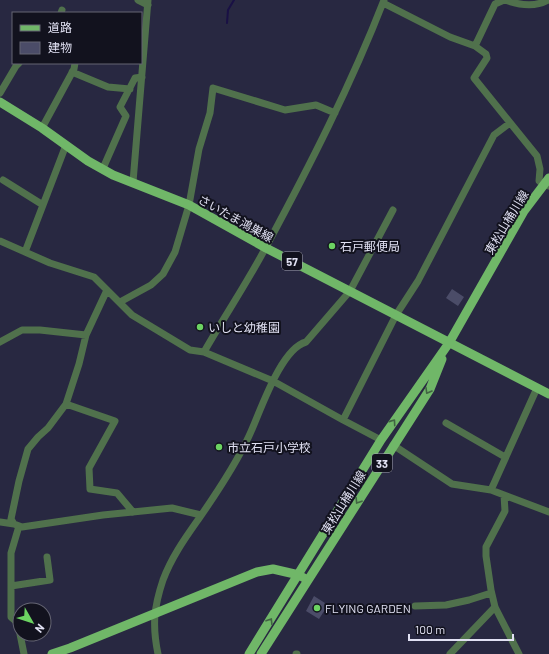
<svg xmlns="http://www.w3.org/2000/svg" width="549" height="654" font-family="Barlow,'Noto Sans JP',sans-serif">
	<rect width="100%" height="100%" fill="#282841"/>
	<g fill="none" stroke-linecap="round" stroke-linejoin="round">
		<path stroke="#191045" stroke-width="2" d="M227,23L228,10L234,0"/>
	</g>
	<path fill="#4b4c68" d="M452,289L464,297L458,306L446,298Z
		M314,596L328,605L319,619L306,611Z"/>
	<g fill="none" stroke-linecap="round" stroke-linejoin="round">
		<path stroke="#50714c" stroke-width="7" d="M138,0L148,5
			M505,0C519,5 534,8 548,0
			M383,3L450,37L475,46L495,4L504,0
			M61,13L62,10
			M475,46L486,54L487,58L474,78L537,156L540,169L539,181L549,186
			M72,72L108,87L130,89
			M0,93L16,66L19,63
			M42,128L74,69L75,63
			M104,166L126,116L120,107L135,78L142,77
			M3,180L43,205
			M133,182L148,0
			M0,241L50,263L94,277L132,315L190,350L204,352L273,381L343,420L381,440
			M25,252L66,145
			M107,290L86,335L79,364L66,404L48,428L38,437L28,449L19,481L11,519L14,524L22,527L103,515L172,508L201,515
			M120,302L151,285L163,274L175,252L189,205L199,149L210,113L213,88L285,110L316,105L335,113
			M0,342L22,330H40L86,335
			M204,352C224,317 247,283 266,247C309,167 351,85 384,0
			M66,404L115,421L89,468L90,489L117,493L133,512
			M343,420L396,315L418,281L494,135L510,123
			M446,423L505,457
			M393,445L452,484L491,490L549,512
			M491,490L537,388
			M504,495L505,511L486,547V556L491,590L495,607L519,654
			M0,522L14,524
			M19,526L11,553V617L18,623L20,632
			M11,586L50,580L47,557
			M415,606L446,605L469,600L491,593
			M20,634L24,654
			M158,654C152,625 154,607 163,580C172,556 186,537 200,517C218,491 236,464 249,436C260,413 280,349 306,342L350,291L393,210
			M296,654H297
			M450,654L495,607"/>
		<path stroke="#70b768" stroke-width="9" d="M0,102L42,128L88,161L113,175L189,205L266,248L549,394
			M52,654L70,648L257,572L273,569L299,575L304,578
			M249,654L381,440L449,343L524,211L549,178
			M261,654L430,389L442,359"/>
	</g>
	<defs><path id="oneway-chevron" d="M-2-3.5L2.5 0L-2 3.5" fill="none" stroke-width="1.6" stroke-linecap="round" stroke-linejoin="round"/></defs>
	<g stroke="#416443">
		<use href="#oneway-chevron" transform="translate(428 391) rotate(120)"/>
		<use href="#oneway-chevron" transform="translate(393 422) rotate(-55)"/>
		<use href="#oneway-chevron" transform="translate(358 501) rotate(122)"/>
		<use href="#oneway-chevron" transform="translate(270 621) rotate(-58)"/>
	</g>
	<g fill="#6cd362" stroke="#12121e" stroke-width="1.5">
		<circle cx="332" cy="246" r="4"/>
		<circle cx="200" cy="327" r="4"/>
		<circle cx="219" cy="447" r="4"/>
		<circle cx="317" cy="608" r="4"/>
	</g>
	<g text-anchor="middle" dominant-baseline="central" stroke-width="4" stroke-linejoin="round" paint-order="stroke">
		<g fill="#12121e" stroke="#a3a3b3" stroke-width="1">
			<rect x="282" y="252" width="20" height="18" rx="3"/>
			<rect x="372" y="454" width="20" height="18" rx="3"/>
		</g>
		<g font-size="11" font-weight="bold" fill="#e1e1f3">
			<text x="292" y="261">57</text>
			<text x="382" y="463">33</text>
		</g>
		<g font-size="12" fill="#e1e1f3" stroke="#12121e">
			<text transform="translate(236 218) rotate(29)">さいたま鴻巣線</text>
			<text transform="translate(506 222) rotate(-59)">東松山桶川線</text>
			<text transform="translate(343 502) rotate(-58)">東松山桶川線</text>
		</g>
		<g font-size="12" fill="#e1e1f3" stroke="#12121e" text-anchor="start">
			<text x="340" y="246">石戸郵便局</text>
			<text x="208" y="327">いしと幼稚園</text>
			<text x="227" y="447">市立石戸小学校</text>
			<text x="325" y="608">FLYING GARDEN</text>
		</g>
	</g>
	<rect x="12" y="12" width="130" height="52" fill="#12121e" stroke="#656573"/>
	<rect x="20" y="25" width="20" height="6" fill="#70b768" stroke="#656573"/>
	<text x="48" y="32" font-size="12" fill="#e1e1f3">道路</text>
	<rect x="20" y="42" width="20" height="12" fill="#4b4c68" stroke="#656573"/>
	<text x="48" y="52" font-size="12" fill="#e1e1f3">建物</text>
	<g transform="translate(32 622) rotate(129)"><circle r="19" fill="#12121e" stroke="#656573"/>
	<path d="M0-3L7 15L0 10L-7 15Z" fill="#6cd362"/>
	<text y="-6" font-size="11" font-weight="bold" text-anchor="middle" fill="#e1e1f3">N</text>
	</g>
	<path d="M409 634v6h104v-6" fill="none" stroke="#e1e1f3" stroke-width="2"/>
	<text x="415" y="634" font-size="12" fill="#e1e1f3" stroke="#12121e" stroke-width="3" paint-order="stroke">100 m</text>
</svg>
